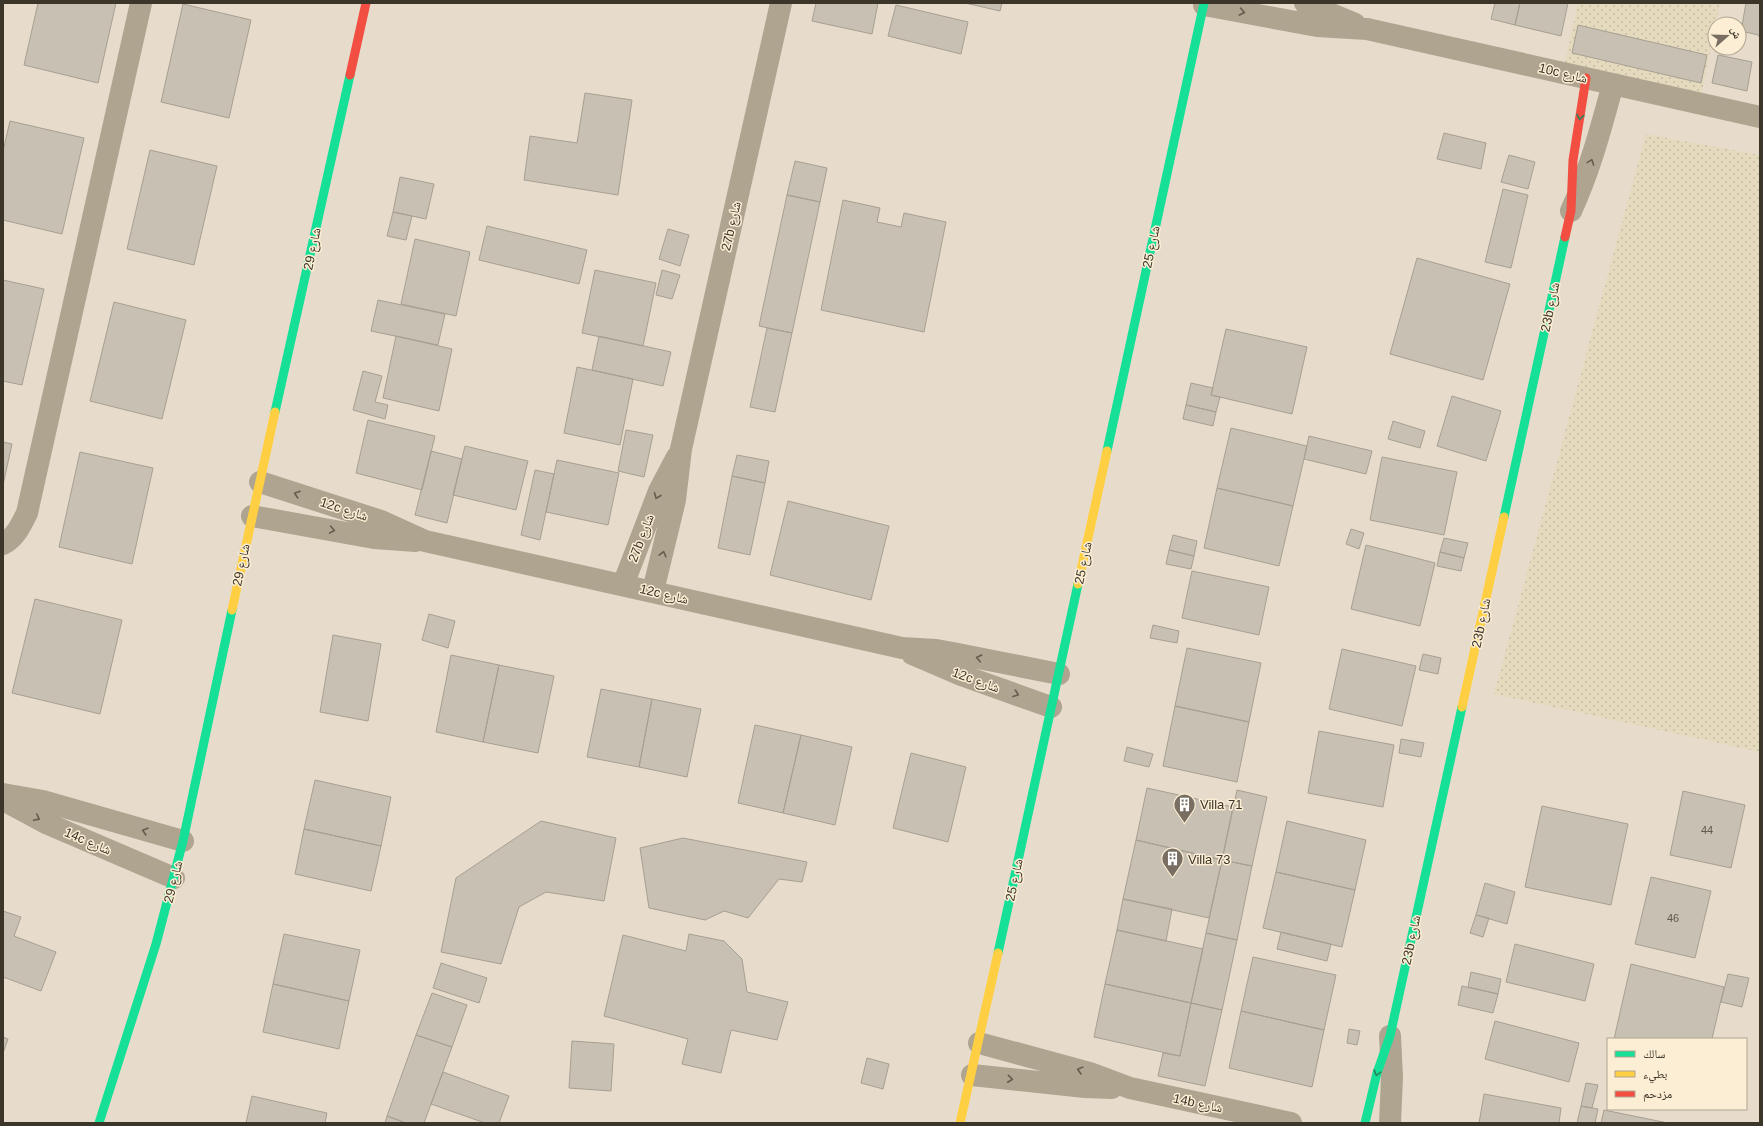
<svg xmlns="http://www.w3.org/2000/svg" width="1763" height="1126" font-family="Arial,'Noto Naskh Arabic',sans-serif">
	<defs>
		<pattern id="sand-dots" width="8" height="8" patternUnits="userSpaceOnUse"><rect width="8" height="8" fill="#e5dabe"/><path d="M2 2h.1M6 6h.1" fill="none" stroke="#c5bca3" stroke-width="1.8" stroke-linecap="round"/></pattern>
	</defs>
	<rect width="100%" height="100%" fill="#e7dccb"/>
	<path fill="url(#sand-dots)" d="M1578,3H1720L1700,102L1563,71Z
		M1646,134L1760,155V752L1494,694Z"/>
	<path fill="#c8c0b3" stroke="#a7a092" d="M38,3H116L98,83L24,65Z
		M816,3H878L872,34L812,21Z
		M965,3H1002L1000,11Z
		M1495,3H1520L1515,25L1491,19Z
		M1520,3H1568L1561,36L1515,25Z
		M1746,3H1760V38L1758,35L1741,31Z
		M183,4L251,20L229,118L161,102Z
		M896,5L968,22L961,54L888,36Z
		M1578,25L1707,55L1701,83L1572,53Z
		M1718,55L1752,62L1747,91L1712,83Z
		M585,93L632,100L618,195L524,180L530,136L577,143Z
		M10,121L84,138L62,234L3,220V151Z
		M1444,133L1486,143L1481,169L1437,159Z
		M150,150L217,166L194,265L127,249Z
		M1509,155L1535,162L1528,189L1501,182Z
		M795,161L827,168L820,202L787,195Z
		M400,177L434,184L426,219L393,212Z
		M1503,189L1528,195L1511,268L1485,262Z
		M787,195L820,202L792,333L759,326Z
		M843,200L880,208L877,222L901,227L904,213L946,222L924,332L821,310Z
		M393,212L412,216L406,240L387,236Z
		M487,226L587,250L579,284L479,260Z
		M668,229L689,235L680,266L659,259Z
		M415,239L470,252L456,316L401,304Z
		M1417,258L1510,284L1483,380L1390,354Z
		M595,270L656,283L643,346L582,333Z
		M662,270L680,275L672,299L656,295Z
		M3,280L44,289L22,385L3,381Z
		M378,300L445,314L438,345L371,331Z
		M114,302L186,320L162,419L90,401Z
		M767,328L792,333L775,412L750,407Z
		M1226,329L1307,347L1292,414L1211,395Z
		M396,336L452,349L439,411L383,398Z
		M599,336L671,352L663,386L592,370Z
		M577,367L633,379L620,445L564,433Z
		M363,371L382,376L375,402L388,405L385,419L353,410Z
		M1191,383L1213,388L1211,395L1220,397L1216,412L1186,405Z
		M1452,396L1501,411L1486,461L1437,446Z
		M1186,405L1216,412L1213,426L1183,419Z
		M368,420L435,436L422,490L356,473Z
		M1393,421L1425,431L1420,448L1388,439Z
		M1231,428L1307,446L1293,506L1217,488Z
		M626,430L653,435L644,477L618,471Z
		M1309,436L1372,451L1366,474L1304,459Z
		M3,442L12,444L3,485Z
		M465,446L528,461L516,510L453,495Z
		M431,451L462,459L447,523L415,515Z
		M80,452L153,468L132,564L59,547Z
		M737,455L769,461L765,483L732,476Z
		M1382,457L1457,472L1444,535L1370,520Z
		M557,460L619,473L608,525L546,512Z
		M535,470L554,474L540,540L521,535Z
		M732,476L765,483L750,555L718,548Z
		M1217,488L1293,506L1279,566L1204,548Z
		M788,501L889,526L871,600L770,575Z
		M1351,529L1364,533L1359,549L1346,544Z
		M1173,535L1197,541L1194,556L1169,550Z
		M1444,538L1468,543L1464,558L1440,552Z
		M1366,545L1435,563L1420,626L1351,609Z
		M1169,550L1194,556L1191,569L1166,564Z
		M1440,552L1464,558L1461,571L1437,566Z
		M1192,571L1269,587L1259,635L1182,618Z
		M35,599L122,620L100,714L12,693Z
		M429,614L455,621L448,648L422,640Z
		M1153,625L1179,631L1177,643L1150,638Z
		M333,635L381,644L368,721L320,712Z
		M1187,648L1261,663L1249,722L1175,706Z
		M1342,649L1416,666L1402,726L1329,709Z
		M1423,654L1441,658L1438,674L1419,670Z
		M451,655L499,665L483,742L436,732Z
		M499,665L554,676L538,753L483,742Z
		M601,689L652,699L639,767L587,757Z
		M652,699L701,709L687,777L639,767Z
		M1175,706L1249,722L1237,782L1163,766Z
		M755,725L801,735L783,813L738,803Z
		M1319,731L1394,745L1383,807L1308,793Z
		M801,735L852,747L835,825L783,813Z
		M1401,739L1424,743L1421,757L1399,753Z
		M1127,747L1153,754L1149,767L1124,761Z
		M911,753L966,767L948,842L893,828Z
		M315,780L391,797L381,846L304,829Z
		M1147,788L1233,807L1222,860L1136,840Z
		M1237,790L1267,797L1252,866L1222,860Z
		M1683,791L1745,805L1731,868L1670,855Z
		M1542,806L1628,824L1611,905L1525,887Z
		M541,821L616,838L604,901L546,892L519,907L501,964L441,952L456,878Z
		M1287,821L1366,840L1355,890L1276,872Z
		M304,829L381,846L371,891L295,874Z
		M683,838L807,862L802,882L779,879L748,918L724,911L705,920L649,908L640,848Z
		M1136,840L1222,860L1209,918L1123,899Z
		M1222,860L1252,866L1237,940L1206,933Z
		M1276,872L1355,890L1342,947L1263,928Z
		M1651,877L1711,891L1695,958L1635,944Z
		M1485,883L1515,892L1507,924L1476,915Z
		M1123,899L1172,909L1166,941L1117,930Z
		M3,911L21,917L14,936L56,952L41,991L3,977Z
		M1476,915L1489,918L1483,937L1470,933Z
		M1117,930L1203,949L1191,1003L1105,984Z
		M1281,932L1331,944L1327,961L1277,949Z
		M1206,933L1237,940L1222,1010L1191,1003Z
		M284,934L360,950L349,1001L273,984Z
		M689,934L724,941L742,959L747,992L788,1002L777,1040L731,1030L721,1073L682,1064L688,1039L604,1016L623,935L686,951Z
		M1515,944L1594,964L1585,1001L1506,982Z
		M1253,957L1336,975L1324,1030L1241,1011Z
		M441,963L487,978L479,1003L433,988Z
		M1631,964L1724,987L1712,1039H1614Z
		M1471,972L1501,979L1498,994L1468,987Z
		M1728,974L1749,978L1742,1007L1721,1002Z
		M273,984L349,1001L339,1049L263,1032Z
		M1105,984L1191,1003L1180,1056L1094,1037Z
		M1462,986L1498,994L1493,1013L1458,1005Z
		M432,993L467,1005L452,1047L416,1035Z
		M1191,1003L1222,1010L1205,1086L1158,1076L1163,1053L1180,1056Z
		M1241,1011L1324,1030L1312,1087L1229,1068Z
		M1495,1021L1579,1043L1569,1082L1485,1059Z
		M1349,1029L1360,1031L1357,1045L1347,1043Z
		M416,1035L452,1047L424,1123H406L387,1116Z
		M3,1037L8,1039L3,1053Z
		M572,1041L614,1044L611,1091L569,1088Z
		M867,1058L889,1064L883,1089L861,1083Z
		M443,1072L509,1096L499,1123H485L431,1104Z
		M1586,1083L1598,1085L1592,1108L1581,1106Z
		M1484,1094L1561,1108L1559,1123H1479Z
		M252,1096L327,1113L325,1123H246Z
		M1581,1106L1598,1109L1595,1123H1577Z
		M1604,1110L1668,1123H1601Z
		M387,1116L406,1123H385Z"/>
	<g fill="none" stroke-linecap="round" stroke-linejoin="round">
		<path stroke="#aea490" stroke-width="22" d="M1305,3L1355,24
			M1204,5L1317,26L1367,29L1760,117
			M1571,211C1590,170 1601,128 1613,84
			M260,482L381,521L425,541L902,648L936,650L953,653L1059,674
			M252,516L374,538L416,541
			M3,544C15,538 21,525 27,513L141,3
			M623,585L659,491L677,457
			M653,591L675,500L681,449L781,3
			M912,654L961,675L1051,707
			M3,794L43,801L183,841
			M3,800L48,824L174,878
			M1390,1036L1392,1077L1390,1123
			M979,1043L1090,1073L1130,1088L1291,1123
			M972,1075L1085,1087L1112,1088"/>
		<path stroke="#16e098" stroke-width="9" d="M275,412L350,75
			M1107,451L1204,3
			M1504,517L1565,237
			M998,953L1078,584
			M99,1123L156,944L183,841L232,610
			M1365,1123L1377,1073L1390,1036L1462,707"/>
		<path stroke="#ffcf43" stroke-width="9" d="M1078,584L1107,451
			M232,610L275,412
			M1462,707L1504,517
			M960,1123L998,953"/>
		<path stroke="#f24e42" stroke-width="9" d="M350,75L366,3
			M1565,237L1571,211L1573,160L1586,78"/>
	</g>
	<defs><path id="oneway-chevron" d="M-2-3.5L2.5 0L-2 3.5" fill="none" stroke-width="1.6" stroke-linecap="round" stroke-linejoin="round"/></defs>
	<g stroke="#645c4d">
		<use href="#oneway-chevron" transform="translate(1242 12) rotate(11)"/>
		<use href="#oneway-chevron" transform="translate(1591 162) rotate(-70)"/>
		<use href="#oneway-chevron" transform="translate(297 494) rotate(-162)"/>
		<use href="#oneway-chevron" transform="translate(657 496) rotate(112)"/>
		<use href="#oneway-chevron" transform="translate(332 530) rotate(10)"/>
		<use href="#oneway-chevron" transform="translate(663 554) rotate(-76)"/>
		<use href="#oneway-chevron" transform="translate(979 658) rotate(-168)"/>
		<use href="#oneway-chevron" transform="translate(1016 694) rotate(20)"/>
		<use href="#oneway-chevron" transform="translate(37 818) rotate(26)"/>
		<use href="#oneway-chevron" transform="translate(145 831) rotate(-164)"/>
		<use href="#oneway-chevron" transform="translate(1080 1070) rotate(-165)"/>
		<use href="#oneway-chevron" transform="translate(1010 1079) rotate(6)"/>
	</g>
	<g stroke="#2b825b">
		<use href="#oneway-chevron" transform="translate(1580 117) rotate(99)"/>
		<use href="#oneway-chevron" transform="translate(1377 1073) rotate(106)"/>
	</g>
	<defs>
		<symbol id="building-pin" viewBox="-11 -11 22 30"><path d="M0 17L-7.5 6A9.5 9.5 0 1 1 7.5 6Z" fill="#786f62" stroke="#fceed4"/><path d="M-4-6H4V6H1V3H-1V6H-4ZM-2.5-4.3h1.7v1.8h-1.7ZM.8-4.3h1.7v1.8H.8ZM-2.5-1h1.7V.8h-1.7ZM.8-1h1.7V.8H.8Z" fill="#fff"/></symbol>
	</defs>
	<g fill-rule="evenodd">
		<use href="#building-pin" x="1172" y="792" width="25" height="34"/>
		<use href="#building-pin" x="1160" y="846" width="25" height="34"/>
	</g>
	<g text-anchor="middle" dominant-baseline="central" stroke-width="3" stroke-linejoin="round" paint-order="stroke">
		<g font-size="11" fill="#5f584c">
			<text x="1707" y="830">44</text>
			<text x="1673" y="918">46</text>
		</g>
		<g font-size="13" fill="#3c3529" stroke="#fceed4">
			<text transform="translate(1563 73) rotate(13)">10c شارع</text>
			<text transform="translate(731 226) rotate(-77)">27b شارع</text>
			<text transform="translate(1151 247) rotate(-78)">شارع 25</text>
			<text transform="translate(312 249) rotate(-78)">شارع 29</text>
			<text transform="translate(1550 307) rotate(-78)">23b شارع</text>
			<text transform="translate(344 509) rotate(18)">12c شارع</text>
			<text transform="translate(641 538) rotate(-69)">27b شارع</text>
			<text transform="translate(1083 563) rotate(-78)">شارع 25</text>
			<text transform="translate(241 565) rotate(-78)">شارع 29</text>
			<text transform="translate(664 594) rotate(13)">12c شارع</text>
			<text transform="translate(1481 623) rotate(-78)">23b شارع</text>
			<text transform="translate(976 680) rotate(20)">12c شارع</text>
			<text transform="translate(88 841) rotate(23)">14c شارع</text>
			<text transform="translate(1014 880) rotate(-78)">شارع 25</text>
			<text transform="translate(173 882) rotate(-76)">شارع 29</text>
			<text transform="translate(1411 940) rotate(-78)">23b شارع</text>
			<text transform="translate(1198 1103) rotate(12)">14b شارع</text>
		</g>
		<g font-size="13" fill="#3c3529" stroke="#fceed4" text-anchor="start">
			<text x="1200" y="804">Villa 71</text>
			<text x="1188" y="859">Villa 73</text>
		</g>
	</g>
	<rect width="1763" height="1126" fill="none" stroke="#3c3529" stroke-width="8"/>
	<rect x="1607" y="1038" width="140" height="72" fill="#fceed4" stroke="#afa490"/>
	<rect x="1615" y="1051" width="20" height="6" fill="#16e098" stroke="#afa490"/>
	<text x="1643" y="1058" font-size="12" fill="#3c3529">سالك</text>
	<rect x="1615" y="1071" width="20" height="6" fill="#ffcf43" stroke="#afa490"/>
	<text x="1643" y="1078" font-size="12" fill="#3c3529">بطيء</text>
	<rect x="1615" y="1091" width="20" height="6" fill="#f24e42" stroke="#afa490"/>
	<text x="1643" y="1098" font-size="12" fill="#3c3529">مزدحم</text>
	<g transform="translate(1727 36) rotate(70)"><circle r="19" fill="#fceed4" stroke="#afa490"/>
	<path d="M0-3L7 15L0 10L-7 15Z" fill="#786f62"/>
	<text y="-6" font-size="11" font-weight="bold" text-anchor="middle" fill="#3c3529">ش</text>
	</g>
</svg>
